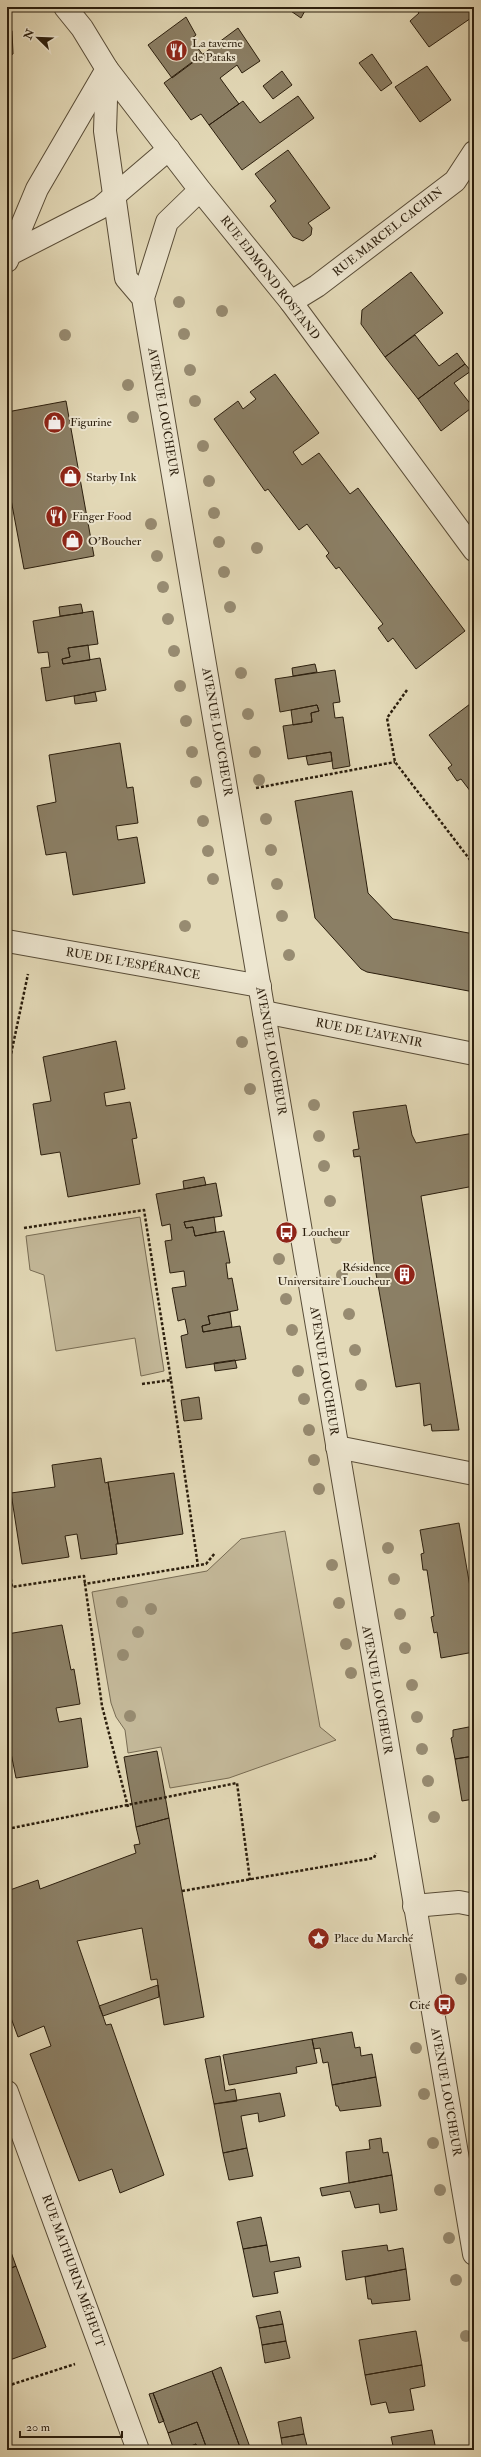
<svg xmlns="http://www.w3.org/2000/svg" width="481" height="2457" font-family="'IM FELL Double Pica',serif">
	<rect width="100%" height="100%" fill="#e3d9b7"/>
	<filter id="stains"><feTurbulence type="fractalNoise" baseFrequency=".005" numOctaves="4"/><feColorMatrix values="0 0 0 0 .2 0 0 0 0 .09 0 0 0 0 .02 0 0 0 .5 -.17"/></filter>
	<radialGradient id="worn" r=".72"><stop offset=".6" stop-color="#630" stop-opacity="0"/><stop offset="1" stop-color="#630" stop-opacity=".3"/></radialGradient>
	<path fill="#c4b99a" stroke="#786c54" d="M140,1217L164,1371L141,1376L135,1338L56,1351L44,1275L30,1270L26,1236Z
		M285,1531L320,1727L336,1740L229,1778L170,1788L161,1747L128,1753L125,1730L116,1717L111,1703L92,1592L207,1571L241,1539Z"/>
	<path fill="#8b7f65" stroke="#2b1e0d" d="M285,7H307L301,18Z
		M419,7H467L474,16L429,47L410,21L419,13L416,9Z
		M467,7H474V16Z
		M186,17L196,35L191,39L203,55L172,78L148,45Z
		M7,24L12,31L13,54L7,57Z
		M238,28L260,61L242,73L237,65L220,78L239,104L209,125L201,114L191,120L164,83Z
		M372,54L392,83L381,91L359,63Z
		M427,66L451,100L420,122L395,87Z
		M282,71L292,85L273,99L263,86Z
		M298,96L314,118L242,170L209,125L243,101L260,123Z
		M288,150L330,208L308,223L312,228L311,235L303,241L293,237L270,206L276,201L255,174Z
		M411,272L443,313L385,357L361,324L362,310Z
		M415,335L439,366L457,353L465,364L418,399L385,357Z
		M465,364L471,371L454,383L472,406L474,404V414L470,409L441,431L418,399Z
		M275,374L319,433L293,452L302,465L319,453L350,494L358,488L465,631L416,669L393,638L388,642L378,628L383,624L339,567L336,569L326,556L329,553L307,524L299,530L268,489L265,491L214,419L238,401L243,409L256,399L250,392Z
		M66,401L94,556L24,569L7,478V412Z
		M81,604L83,613L60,616L59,607Z
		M93,611L98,644L68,648L70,657L62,659L63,664L100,658L106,690L46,701L41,668L50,667L48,652L38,653L33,621Z
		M88,645L90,660L63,664L62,659L70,657L68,648Z
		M315,664L317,672L293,676L292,668Z
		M335,670L340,702L333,703L335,718L343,717L350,766L333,769L331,752L288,759L283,726L312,722L311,713L319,711L317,705L280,712L275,679Z
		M95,692L97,701L75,704L74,696Z
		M474,701V796L461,779L457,781L448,768L452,765L429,735Z
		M317,705L319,711L311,713L312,722L293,725L291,710Z
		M120,743L127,788L133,787L138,823L116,826L118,840L137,837L145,883L73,895L66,852L46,855L37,806L56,802L49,755Z
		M331,752L332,761L308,765L306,756Z
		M352,791L368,893L393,919L474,934V992L367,972L361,969L315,918L295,801Z
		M7,1004L10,1005L7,1016Z
		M116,1041L125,1089L104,1093L106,1106L130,1102L137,1138L132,1139L140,1184L68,1197L60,1152L41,1155L33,1104L51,1101L43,1057Z
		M406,1105L412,1135L416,1143L474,1133V1186L421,1196L459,1430L432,1431L431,1424L424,1426L420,1383L396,1387L374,1262L360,1156L354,1157L353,1150L359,1149L353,1112Z
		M204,1177L206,1185L184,1189L183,1181Z
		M216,1183L222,1216L184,1222L186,1228L193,1227L195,1236L224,1231L230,1263H226L228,1279L232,1278L238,1310L208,1316L210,1324L202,1326L203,1332L240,1326L246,1359L186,1368L181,1336L188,1334L185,1319L178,1321L172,1288L186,1286L184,1271L170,1273L165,1241L172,1240L170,1224L162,1226L156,1194Z
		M214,1217L216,1232L195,1236L193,1227L186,1228L184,1222Z
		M230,1312L232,1327L203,1332L202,1326L210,1324L208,1316Z
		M235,1360L237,1368L215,1371L214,1363Z
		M199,1397L202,1419L184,1421L181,1400Z
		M101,1458L105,1483L108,1482L118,1544H116L117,1554L81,1559L77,1534L65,1536L69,1557L22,1564L11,1493L55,1487L52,1465Z
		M174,1473L183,1534L118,1544L108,1482Z
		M459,1523L474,1610V1652L441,1658L437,1632L434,1633L431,1617L434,1616L427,1570H423L421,1554L424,1553L420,1530Z
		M62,1625L71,1670L74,1669L80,1704L56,1708L59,1722L81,1718L88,1767L16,1778L7,1733V1634Z
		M474,1726V1756L455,1759L451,1738L453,1737V1730Z
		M157,1751L169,1818L136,1827L124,1757Z
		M474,1756V1799L462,1801L455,1759Z
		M169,1818L204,2017L164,2025L157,1979L151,1980L142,1928L77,1941L106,2025L111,2024L164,2175L120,2193L112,2169L79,2181L30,2054L51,2046L44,2026L18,2037L7,2007V1891L38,1880L40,1889L136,1853L134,1845L140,1844L136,1827Z
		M158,1985L159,1997L103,2016L99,2006Z
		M352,2032L355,2048L360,2047L361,2056L372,2054L376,2077L332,2085L328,2062L323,2063L320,2048L314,2049L312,2039Z
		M312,2039L317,2063L296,2067L297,2073L229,2085L223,2055Z
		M220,2056L225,2091L235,2089L237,2101L214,2104L205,2059Z
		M376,2077L381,2106L340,2111L338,2106H336L332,2085Z
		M280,2093L285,2116L259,2122L258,2113L241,2116L247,2148L223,2153L214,2104Z
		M381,2138L383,2153L388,2152L392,2175L349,2183L346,2152L370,2149L369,2140Z
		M247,2148L253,2176L229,2180L223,2153Z
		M392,2175L397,2210L380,2213L379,2204L355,2208L350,2191L322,2196L320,2188Z
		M261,2217L267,2245L243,2249L237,2222Z
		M7,2241L16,2266L7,2270Z
		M267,2245L270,2262L299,2257L301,2267L274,2272L278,2293L253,2297L243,2249Z
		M387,2245L388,2251L403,2248L406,2269L346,2280L342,2251Z
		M16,2266L46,2347L7,2361V2270Z
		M406,2269L410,2300L372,2304L371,2299H368L365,2277Z
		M280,2311L283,2324L259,2328L256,2316Z
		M283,2324L286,2341L262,2345L259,2328Z
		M416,2331L422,2365L365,2375L359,2340Z
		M286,2341L290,2358L265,2363L262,2345Z
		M422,2365L425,2386L410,2389L414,2410L389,2413L386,2402L371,2405L365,2375Z
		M221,2367L251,2450H241L212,2371Z
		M212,2371L241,2450H204L207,2449L197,2422L168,2433L153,2393Z
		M153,2393L164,2421L159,2423L149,2394Z
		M301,2417L304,2434L281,2438L278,2422Z
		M197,2422L207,2449L198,2450L196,2444L181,2450H174L168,2433Z
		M432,2430L436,2450H394L391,2437Z
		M304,2434L308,2450H283L281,2438Z
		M196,2444L198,2450H181Z"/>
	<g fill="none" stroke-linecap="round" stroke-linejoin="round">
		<defs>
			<path id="minor" d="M10,254L100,208L169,149
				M7,261L37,189L107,69
				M291,302L317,286L455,181L474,152
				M7,941L260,986
				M264,1012L474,1054
				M337,1447L474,1474
				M414,1906L459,1902L474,1905
				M7,2092L138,2450"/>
			<path id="tertiary" d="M65,7L82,28L107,69L200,190L291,302L474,550
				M107,69L105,131L126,278L143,298
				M200,190L167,222L143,298L474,2254"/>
		</defs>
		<use href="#minor" stroke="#594d38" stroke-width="24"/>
		<use href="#tertiary" stroke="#594d38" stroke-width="24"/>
		<path stroke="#2b1e0d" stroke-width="2.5" stroke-dasharray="3 2" stroke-linecap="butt" d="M407,690L387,718L395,762L474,865
			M256,788L395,762
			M7,1073L28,974
			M7,1206L10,1225
			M24,1228L144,1210L171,1380
			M142,1384L171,1380L198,1566
			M7,1554L12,1587L84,1576L85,1584
			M128,1807L102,1706L85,1584L206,1564L215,1553
			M7,1829L237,1783L250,1880
			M182,1891L374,1858L376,1853
			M7,2386L75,2364"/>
		<use href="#minor" stroke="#ede6d0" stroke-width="22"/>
		<use href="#tertiary" stroke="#ede6d0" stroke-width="22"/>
	</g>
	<g fill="#978b71">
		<circle cx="179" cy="302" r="6"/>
		<circle cx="222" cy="311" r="6"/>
		<circle cx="184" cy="334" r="6"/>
		<circle cx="65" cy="335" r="6"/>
		<circle cx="190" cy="370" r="6"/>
		<circle cx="128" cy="385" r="6"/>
		<circle cx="195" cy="401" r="6"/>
		<circle cx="133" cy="417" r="6"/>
		<circle cx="203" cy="446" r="6"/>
		<circle cx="209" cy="481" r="6"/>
		<circle cx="214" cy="513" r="6"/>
		<circle cx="151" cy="524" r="6"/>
		<circle cx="219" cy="542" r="6"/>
		<circle cx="257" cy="548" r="6"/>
		<circle cx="157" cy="556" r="6"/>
		<circle cx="224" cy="572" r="6"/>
		<circle cx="163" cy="587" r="6"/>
		<circle cx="230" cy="607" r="6"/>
		<circle cx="168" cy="619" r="6"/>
		<circle cx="174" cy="651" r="6"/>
		<circle cx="241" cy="673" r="6"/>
		<circle cx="180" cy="686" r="6"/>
		<circle cx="248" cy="714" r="6"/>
		<circle cx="186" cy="721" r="6"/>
		<circle cx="192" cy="752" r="6"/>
		<circle cx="255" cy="752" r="6"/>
		<circle cx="259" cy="780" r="6"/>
		<circle cx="196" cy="782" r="6"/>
		<circle cx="266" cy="819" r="6"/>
		<circle cx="203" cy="821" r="6"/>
		<circle cx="271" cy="850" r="6"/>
		<circle cx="208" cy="851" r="6"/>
		<circle cx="213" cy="879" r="6"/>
		<circle cx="277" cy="884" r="6"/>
		<circle cx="282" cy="916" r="6"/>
		<circle cx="185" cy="926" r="6"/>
		<circle cx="289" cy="955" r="6"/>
		<circle cx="242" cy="1042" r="6"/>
		<circle cx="250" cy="1089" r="6"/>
		<circle cx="314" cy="1105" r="6"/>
		<circle cx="319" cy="1136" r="6"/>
		<circle cx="324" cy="1166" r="6"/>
		<circle cx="330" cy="1201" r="6"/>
		<circle cx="336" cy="1238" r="6"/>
		<circle cx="279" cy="1259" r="6"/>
		<circle cx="342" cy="1275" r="6"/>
		<circle cx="286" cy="1299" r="6"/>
		<circle cx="349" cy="1314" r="6"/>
		<circle cx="292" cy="1330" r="6"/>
		<circle cx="355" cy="1350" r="6"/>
		<circle cx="298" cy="1371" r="6"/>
		<circle cx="361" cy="1385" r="6"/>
		<circle cx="304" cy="1399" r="6"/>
		<circle cx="309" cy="1430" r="6"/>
		<circle cx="314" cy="1460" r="6"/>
		<circle cx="319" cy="1489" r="6"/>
		<circle cx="388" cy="1548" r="6"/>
		<circle cx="332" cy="1565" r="6"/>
		<circle cx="394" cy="1579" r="6"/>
		<circle cx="122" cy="1602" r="6"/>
		<circle cx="339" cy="1603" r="6"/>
		<circle cx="151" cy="1609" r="6"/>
		<circle cx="400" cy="1614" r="6"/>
		<circle cx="138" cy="1632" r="6"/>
		<circle cx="346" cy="1644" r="6"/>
		<circle cx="405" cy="1648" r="6"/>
		<circle cx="123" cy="1655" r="6"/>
		<circle cx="351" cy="1673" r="6"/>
		<circle cx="412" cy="1685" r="6"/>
		<circle cx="130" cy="1716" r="6"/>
		<circle cx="417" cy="1717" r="6"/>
		<circle cx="422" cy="1749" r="6"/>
		<circle cx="428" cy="1781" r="6"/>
		<circle cx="434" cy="1817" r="6"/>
		<circle cx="461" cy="1979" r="6"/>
		<circle cx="416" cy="2048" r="6"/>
		<circle cx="424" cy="2094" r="6"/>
		<circle cx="433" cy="2143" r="6"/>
		<circle cx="440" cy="2190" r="6"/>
		<circle cx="449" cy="2238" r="6"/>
		<circle cx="456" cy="2280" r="6"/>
		<circle cx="466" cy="2336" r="6"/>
	</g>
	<defs>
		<symbol id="restaurant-disc" viewBox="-11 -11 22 22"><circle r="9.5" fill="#8f2418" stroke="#ede6d0"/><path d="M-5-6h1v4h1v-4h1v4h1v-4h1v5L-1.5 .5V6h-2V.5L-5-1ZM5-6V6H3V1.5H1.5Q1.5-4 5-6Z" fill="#fff"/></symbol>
		<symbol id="shop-disc" viewBox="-11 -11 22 22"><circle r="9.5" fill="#8f2418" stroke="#ede6d0"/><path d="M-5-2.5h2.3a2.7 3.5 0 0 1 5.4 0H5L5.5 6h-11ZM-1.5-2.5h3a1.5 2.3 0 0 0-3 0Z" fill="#fff"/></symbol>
		<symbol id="bus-disc" viewBox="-11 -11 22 22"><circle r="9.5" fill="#8f2418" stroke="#ede6d0"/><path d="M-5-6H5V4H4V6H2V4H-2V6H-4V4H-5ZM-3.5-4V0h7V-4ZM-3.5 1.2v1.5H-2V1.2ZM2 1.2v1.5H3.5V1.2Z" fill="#fff"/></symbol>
		<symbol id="building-disc" viewBox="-11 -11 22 22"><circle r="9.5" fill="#8f2418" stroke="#ede6d0"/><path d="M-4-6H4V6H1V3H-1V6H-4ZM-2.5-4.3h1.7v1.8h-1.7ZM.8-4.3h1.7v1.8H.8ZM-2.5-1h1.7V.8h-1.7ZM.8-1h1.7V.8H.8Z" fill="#fff"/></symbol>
		<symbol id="sight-disc" viewBox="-11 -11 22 22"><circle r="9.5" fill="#8f2418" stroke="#ede6d0"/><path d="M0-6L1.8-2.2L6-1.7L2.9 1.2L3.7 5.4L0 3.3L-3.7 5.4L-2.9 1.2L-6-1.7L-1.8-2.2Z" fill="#fff"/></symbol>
	</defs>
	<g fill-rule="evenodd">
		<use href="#restaurant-disc" x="164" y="38" width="25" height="25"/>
		<use href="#shop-disc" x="42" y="410" width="25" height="25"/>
		<use href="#shop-disc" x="58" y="464" width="25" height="25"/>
		<use href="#restaurant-disc" x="44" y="504" width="25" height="25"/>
		<use href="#shop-disc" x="60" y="528" width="25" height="25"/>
		<use href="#bus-disc" x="274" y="1220" width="25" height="25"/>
		<use href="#building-disc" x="392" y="1262" width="25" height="25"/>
		<use href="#sight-disc" x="306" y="1926" width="25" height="25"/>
		<use href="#bus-disc" x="432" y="1992" width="25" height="25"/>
	</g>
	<g text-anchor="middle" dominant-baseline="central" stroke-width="4" stroke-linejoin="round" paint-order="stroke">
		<g font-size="12" fill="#2b1e0d" stroke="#ede6d0" text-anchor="start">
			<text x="192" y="43">La taverne<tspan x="192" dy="14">de Pataks</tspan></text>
			<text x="70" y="422">Figurine</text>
			<text x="86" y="477">Starby Ink</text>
			<text x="72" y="516">Finger Food</text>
			<text x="88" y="541">O'Boucher</text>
			<text x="302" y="1232">Loucheur</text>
			<text x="390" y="1267" text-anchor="end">Résidence<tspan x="390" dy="14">Universitaire Loucheur</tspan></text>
			<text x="334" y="1938">Place du Marché</text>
			<text x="430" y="2005" text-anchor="end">Cité</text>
		</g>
		<g font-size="12" fill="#2b1e0d" stroke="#ede6d0">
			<text transform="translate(388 232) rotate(-38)">RUE MARCEL CACHIN</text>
			<text transform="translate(270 278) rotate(52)">RUE EDMOND ROSTAND</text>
			<text transform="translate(163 412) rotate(80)">AVENUE LOUCHEUR</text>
			<text transform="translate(217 732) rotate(80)">AVENUE LOUCHEUR</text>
			<text transform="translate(133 964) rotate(10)">RUE DE L'ESPÉRANCE</text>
			<text transform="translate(369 1033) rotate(11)">RUE DE L'AVENIR</text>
			<text transform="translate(271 1051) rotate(80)">AVENUE LOUCHEUR</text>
			<text transform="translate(324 1371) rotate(81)">AVENUE LOUCHEUR</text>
			<text transform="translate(377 1690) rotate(80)">AVENUE LOUCHEUR</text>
			<text transform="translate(446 2092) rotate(80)">AVENUE LOUCHEUR</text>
			<text transform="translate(73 2271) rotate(70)">RUE MATHURIN MÉHEUT</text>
		</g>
	</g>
	<rect width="481" height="2457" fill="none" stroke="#e3d9b7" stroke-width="24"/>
	<rect x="8" y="8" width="465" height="2441" fill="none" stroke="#2b1e0d" stroke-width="2"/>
	<rect x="12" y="12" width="457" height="2433" fill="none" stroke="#2b1e0d"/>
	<g transform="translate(38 38) rotate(293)" stroke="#ede6d0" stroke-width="3" paint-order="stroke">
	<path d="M0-3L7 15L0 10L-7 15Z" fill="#2b1e0d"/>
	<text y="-6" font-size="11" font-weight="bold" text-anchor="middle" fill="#2b1e0d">N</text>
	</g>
	<path d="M20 2431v6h102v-6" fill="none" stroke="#2b1e0d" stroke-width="2"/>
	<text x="26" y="2431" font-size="12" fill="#2b1e0d" stroke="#ede6d0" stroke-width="3" paint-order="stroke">20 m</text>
	<rect width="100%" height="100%" filter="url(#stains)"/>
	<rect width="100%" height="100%" fill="url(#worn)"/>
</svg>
